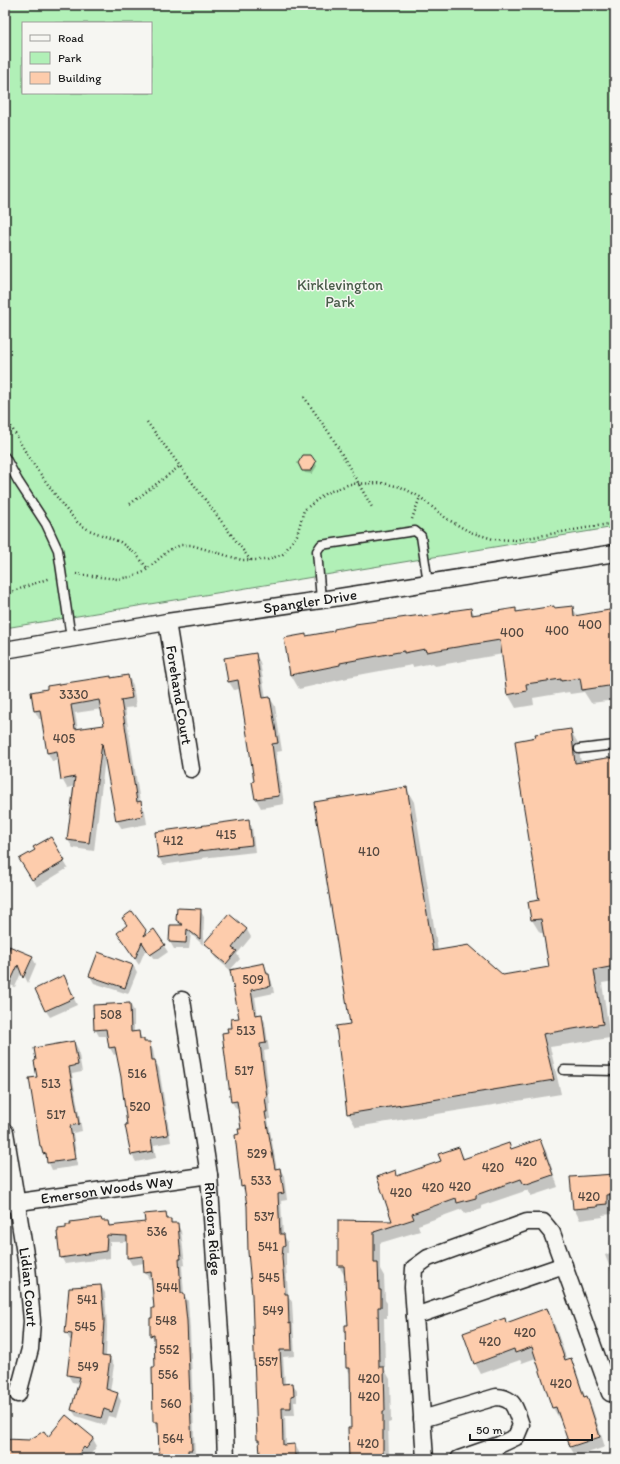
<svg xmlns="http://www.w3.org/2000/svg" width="620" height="1464" font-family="Itim,sans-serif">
	<rect width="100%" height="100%" fill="#f6f6f2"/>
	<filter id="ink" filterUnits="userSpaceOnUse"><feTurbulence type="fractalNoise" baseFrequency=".025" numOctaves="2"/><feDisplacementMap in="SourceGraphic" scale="8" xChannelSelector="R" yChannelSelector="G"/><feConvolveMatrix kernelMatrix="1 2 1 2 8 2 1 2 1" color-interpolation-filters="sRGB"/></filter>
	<g filter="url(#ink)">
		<path fill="#b1f0b7" stroke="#66866a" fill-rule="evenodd" d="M5,5H615V527L5,628ZM23,23H151V93H23Z"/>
		<path fill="#0003" fill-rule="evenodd" d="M311,456L317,466L312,474L305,473L299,463Z
			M615,601V700L591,703L584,692L570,694L569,692L533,698L534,705L516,708L508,694L503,654L435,666L433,663L413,667L412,665L348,677V678L299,689L291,675L285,639L306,637L471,609L475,615L515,609L517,612L572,607L578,616L611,611L609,602Z
			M255,654L260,662L266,698H270L275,706L282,751L276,752L284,804L261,808L256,799L254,782H255L240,689L234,690L229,682Z
			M128,676L133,685L136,707L125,708L140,802L145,811L147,824L122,829L117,821L105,758L94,851L73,848L68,840L75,786L67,788L62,779L59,760L52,761L48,753L42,719H39L35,711L32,693L110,677L112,679ZM102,709L105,725L78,730L75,713Z
			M570,730L578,743L581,763L612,758L615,763V981L602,983L610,1038L550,1047L561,1094L356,1127L348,1113L351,1024L406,788L414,802L438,951L502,976L550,968L544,933H540L532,920L540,901L537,738Z
			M248,821L252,827L255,852L202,858V859L163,865L159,858Z
			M50,838L68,868L37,887L21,859L36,850Z
			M5,860L8,861L12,868L5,890Z
			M200,910L204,917L203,945L191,934L189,949H174L170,942L181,926L177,920Z
			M229,915L247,930L251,937L237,954L240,959L230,970L218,960L206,943Z
			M128,926L145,931L147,935L164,946L168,952L158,959H154L146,948L139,965L122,940Z
			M32,957L36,964L28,983L22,971L15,987L5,983V961Z
			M133,965L137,972L128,994L94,983L90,976Z
			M264,965L272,982L274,993L255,997L258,1016L261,1015L265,1022L269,1050L264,1051L270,1104H269L271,1119H268L277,1170L280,1169L284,1176L287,1200L281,1201L283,1235L288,1242V1253H286V1265L288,1295L292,1302L295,1356L283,1357L285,1384H293L297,1391V1402H294L295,1415H285L286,1446L295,1445L299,1452V1459H263L261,1455V1443L258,1440L248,1205L246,1193L242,1187L237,1158L239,1157L242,1129L239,1108L236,1109L232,1102L229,1033L240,1019L231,971Z
			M67,984L77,1005L50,1017L46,1011Z
			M130,1004L134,1011V1033L138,1032L145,1043H149L153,1050L155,1061L159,1068L171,1142L154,1145L156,1158L136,1162L132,1155L122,1076L117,1054L114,1055L110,1048L108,1036H99L95,1029Z
			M74,1042L78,1049L82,1072L72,1074L82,1131L73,1133L78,1166L52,1170L41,1146L38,1077Z
			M539,1140L546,1151L558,1187L531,1196L528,1190L481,1206L482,1209L465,1214L462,1209L418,1225L420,1231L380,1243V1269L384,1276L385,1300L387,1303V1318H384L385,1370L390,1379L391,1422L388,1423L389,1459H350L352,1429L351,1375L347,1368L346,1326H349L345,1277L339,1266V1221L393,1222L395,1171L398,1177L442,1161L459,1148L465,1160L509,1145L512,1150Z
			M615,1175V1205H612L613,1214L602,1215L603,1217L580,1220L574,1209L571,1178Z
			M165,1213L173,1224H177L181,1231L185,1265L182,1266L184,1295L188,1301L190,1329L195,1459H158V1457H160L158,1429L154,1422L155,1342L151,1335L155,1309L153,1279H149L145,1272L144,1263L132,1265L128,1258V1242H110V1258L65,1264L61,1257L102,1222H108L111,1227L146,1223Z
			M615,1251V1281L605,1255Z
			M101,1286L105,1293L107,1327L106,1357L110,1358L114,1365L110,1392L117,1394L121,1401L116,1418L108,1416L105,1425L76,1416L72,1410L80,1383L72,1382L68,1375L72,1340H70L66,1333Z
			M547,1309L553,1320L567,1360L570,1359L576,1370L585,1397L592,1407L605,1447L576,1457L570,1447L561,1417L559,1418L553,1408L536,1358L522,1363L520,1360L481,1374L475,1363L504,1320L507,1324Z
			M47,1439H93L97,1446L90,1455L88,1454L84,1459H29Z"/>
		<path fill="#fdccac" stroke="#1c1c1c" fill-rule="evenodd" d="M303,455H311L316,462L311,471H302L298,463Z
			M554,606V608L573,606L574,616L615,609V685L582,690L580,678L561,681V679L526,684L527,691L507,695L500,640L426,652L425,649L404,653V651L340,663V665L290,675L284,638L306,634V636L334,631V629L355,625V624L422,615V617L450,612V611L471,608L472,615L516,608V612Z
			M256,653L263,698L270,697L278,743L272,744L279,796L255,799L252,782L254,781L249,747L238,680L228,682L224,658Z
			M128,675L132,698L121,700L137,802L141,801L143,816L116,821L102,743L89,843L67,840L75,777L61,780L57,751L47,753L40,710L34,711L31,692L47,689V686L111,676V678ZM99,700L104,725L75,729L71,705Z
			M571,729L575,763L613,757L615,772V966L594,970L603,1024L543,1034L554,1080L347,1114L336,1026L350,1024L314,802L407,787L433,951L469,945L503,975L549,967L541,919L531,920L528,902L539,900L518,772L519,771L515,741L536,737L535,734Z
			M249,819L252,845L199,851V852L158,858L155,832Z
			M51,837L65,861L32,880L19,859L35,850L33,847Z
			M177,908L201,909L200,939L187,929L186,943L169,942L170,925H183L176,920Z
			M132,911L146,930L144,936L154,929L165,945L150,955L142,942L135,959L117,933L127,925L122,918Z
			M229,914L247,929L232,948L237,951L226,964L213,953L214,951L204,943Z
			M9,946L33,956L23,978L18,965L5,994V958L10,947Z
			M98,952L133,965L125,988L89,976Z
			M264,963L267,974H269L271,986L251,990L255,1015L262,1014L266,1043L260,1044L267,1097H265L267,1112H265L275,1169L280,1168L284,1193L278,1194L280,1234H284L285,1246L283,1247L282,1257L285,1294H288L289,1324L291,1323L292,1350H280L282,1384L293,1383L294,1395L291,1396V1408H282L283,1445L295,1444V1459H265V1455H260L259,1440H257L252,1295L248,1252L247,1206L244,1186L241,1187L235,1135L239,1134L238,1129H241L237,1101L231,1102L222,1033L228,1032L227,1028H232L231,1019L239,1018L230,970Z
			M64,975L74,998L45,1011L35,989Z
			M130,1003L131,1032L139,1031L140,1039H144V1042H150L152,1060H155L168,1135L151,1138L153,1151L131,1155L125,1125H127L121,1077L115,1047L109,1048L106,1029L94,1030L93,1005Z
			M74,1041L78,1065L69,1067L79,1124L70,1126L75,1159L47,1163L46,1153L43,1154L41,1146H40L29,1078L37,1077L34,1061L36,1060L34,1048Z
			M540,1139L553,1175L524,1185L521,1179L476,1195V1198L457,1203L456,1198L412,1214L414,1219L374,1232V1263H378L379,1290H381V1307H378L379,1367H384L385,1411H383V1459H349L348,1428H351L350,1368H346L345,1325H348L344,1266H338V1220L392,1221L377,1177L396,1170L397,1176L441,1161L438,1154L459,1147L463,1159L509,1143L511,1149Z
			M615,1174V1194L607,1195V1204L597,1205V1207L573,1209L570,1177Z
			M166,1212L167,1219H171V1223H178L181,1259H179L181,1293H184L187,1321L192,1450H188V1459H159L158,1422H153L152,1367H155L154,1335L150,1336V1318H152V1308H154L151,1272L144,1273L143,1256L127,1258V1236L107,1235L106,1251L60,1258L57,1232H58V1229L66,1228V1225H71L70,1222L101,1218L102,1221H108L109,1226L145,1222L144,1214Z
			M101,1285L104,1320L102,1356L110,1357L106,1389L118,1393L112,1412L104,1409L101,1418L71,1410L80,1377L67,1375L72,1334L65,1333L69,1288H73L72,1287Z
			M547,1308L565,1360L571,1358L584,1397L587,1396L600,1437L570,1447L556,1407L552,1408L532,1347L515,1353L514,1349L474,1364L463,1333L505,1318L506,1323Z
			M66,1415L94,1438L86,1449L84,1447L75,1459H5V1439L29,1440L44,1431L48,1437Z"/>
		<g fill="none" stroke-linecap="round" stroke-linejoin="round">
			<defs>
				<path id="lane" d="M5,457L18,481L46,524L58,550L71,638
					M321,600L317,551L321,545L415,531L421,536L428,583
					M579,749L615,745
					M564,1070L615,1071"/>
				<g id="street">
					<path id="s1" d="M167,622L191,769"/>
					<path id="s2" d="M5,650L167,622L321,600L615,553"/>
					<path id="s3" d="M182,1000L209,1175L223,1376L226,1459"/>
					<path id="s4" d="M5,1132L27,1266L32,1321L30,1349L18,1394"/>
					<path id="s5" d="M5,1204L209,1175"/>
					<path d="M415,1316L564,1265"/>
					<path d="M422,1419L496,1397C515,1398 515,1409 521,1425L516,1437L499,1445L459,1459"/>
					<path d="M425,1459L413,1287L414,1268L428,1258L527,1222H543L552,1233L610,1393"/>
				</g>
			</defs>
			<use href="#lane" stroke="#1c1c1c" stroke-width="11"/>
			<use href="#street" stroke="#1c1c1c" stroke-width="19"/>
			<path stroke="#1c1c1c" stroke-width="2.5" stroke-dasharray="1 3" stroke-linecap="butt" d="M304,397L332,437L373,509
				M5,416L29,458L64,507L78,523L89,530L120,542L136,554L148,569
				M147,422L251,561
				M130,504L180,466
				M412,519L420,497
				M76,574L117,579L130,577L144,572L169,550L181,545H191L242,560H267L283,554L297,535L304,510L326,493L350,484L382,483L401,487L420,497L447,519L470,532L493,539L515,540L615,523
				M5,594L50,578"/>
			<use href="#lane" stroke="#f6f6f2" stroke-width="8"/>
			<use href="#street" stroke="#f6f6f2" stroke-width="16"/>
		</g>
	</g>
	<g text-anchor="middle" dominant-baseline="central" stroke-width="3" stroke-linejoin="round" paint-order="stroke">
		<g font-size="13" fill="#544840">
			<text x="590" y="624">400</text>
			<text x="557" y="630">400</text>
			<text x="512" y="632">400</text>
			<text x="74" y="694">3330</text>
			<text x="64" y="738">405</text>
			<text x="226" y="834">415</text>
			<text x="173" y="840">412</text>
			<text x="369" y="851">410</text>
			<text x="253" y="979">509</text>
			<text x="111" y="1014">508</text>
			<text x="246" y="1030">513</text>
			<text x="244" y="1070">517</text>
			<text x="137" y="1073">516</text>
			<text x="51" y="1083">513</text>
			<text x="140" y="1106">520</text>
			<text x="56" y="1114">517</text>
			<text x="257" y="1153">529</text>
			<text x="526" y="1161">420</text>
			<text x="493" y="1167">420</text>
			<text x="261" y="1180">533</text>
			<text x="460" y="1186">420</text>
			<text x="433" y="1187">420</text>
			<text x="401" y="1192">420</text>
			<text x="589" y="1196">420</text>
			<text x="264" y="1216">537</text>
			<text x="157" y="1231">536</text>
			<text x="268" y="1246">541</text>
			<text x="269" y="1277">545</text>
			<text x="167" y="1287">544</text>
			<text x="87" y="1299">541</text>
			<text x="273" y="1310">549</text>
			<text x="166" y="1320">548</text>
			<text x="85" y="1326">545</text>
			<text x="525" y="1332">420</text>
			<text x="490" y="1341">420</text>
			<text x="169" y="1349">552</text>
			<text x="268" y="1361">557</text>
			<text x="88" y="1366">549</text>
			<text x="168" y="1374">556</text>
			<text x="369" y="1378">420</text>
			<text x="561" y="1383">420</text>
			<text x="369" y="1396">420</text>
			<text x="171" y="1403">560</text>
			<text x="173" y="1438">564</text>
			<text x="368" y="1443">420</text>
		</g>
		<g font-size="15" fill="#495c4a" stroke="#f6f6f2">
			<text x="340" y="285">Kirklevington<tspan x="340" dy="17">Park</tspan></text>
		</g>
		<g font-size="15" fill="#1c1c1c" stroke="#f6f6f2">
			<text stroke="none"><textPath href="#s2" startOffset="309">Spangler Drive</textPath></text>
			<text stroke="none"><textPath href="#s1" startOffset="74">Forehand Court</textPath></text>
			<text stroke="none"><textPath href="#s5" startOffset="103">Emerson Woods Way</textPath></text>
			<text stroke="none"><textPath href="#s3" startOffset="231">Rhodora Ridge</textPath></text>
			<text stroke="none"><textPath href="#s4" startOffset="157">Lidian Court</textPath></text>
		</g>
	</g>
	<rect width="620" height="1464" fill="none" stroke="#f6f6f2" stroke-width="20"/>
	<rect x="10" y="10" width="600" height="1444" fill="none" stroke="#1c1c1c" stroke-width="1.5" filter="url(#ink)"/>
	<rect x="22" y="22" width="130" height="72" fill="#f6f6f2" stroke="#9f9f9c"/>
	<rect x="30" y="35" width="20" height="6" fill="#f6f6f2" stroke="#9f9f9c"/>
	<text x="58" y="42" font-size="12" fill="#1c1c1c">Road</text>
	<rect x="30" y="52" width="20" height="12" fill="#b1f0b7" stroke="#9f9f9c"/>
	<text x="58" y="62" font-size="12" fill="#1c1c1c">Park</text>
	<rect x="30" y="72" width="20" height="12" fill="#fdccac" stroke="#9f9f9c"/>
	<text x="58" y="82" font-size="12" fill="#1c1c1c">Building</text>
	<path d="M470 1434v6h122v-6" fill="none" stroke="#1c1c1c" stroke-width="2"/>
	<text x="476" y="1434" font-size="12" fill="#1c1c1c" stroke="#f6f6f2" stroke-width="3" paint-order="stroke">50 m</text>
</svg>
